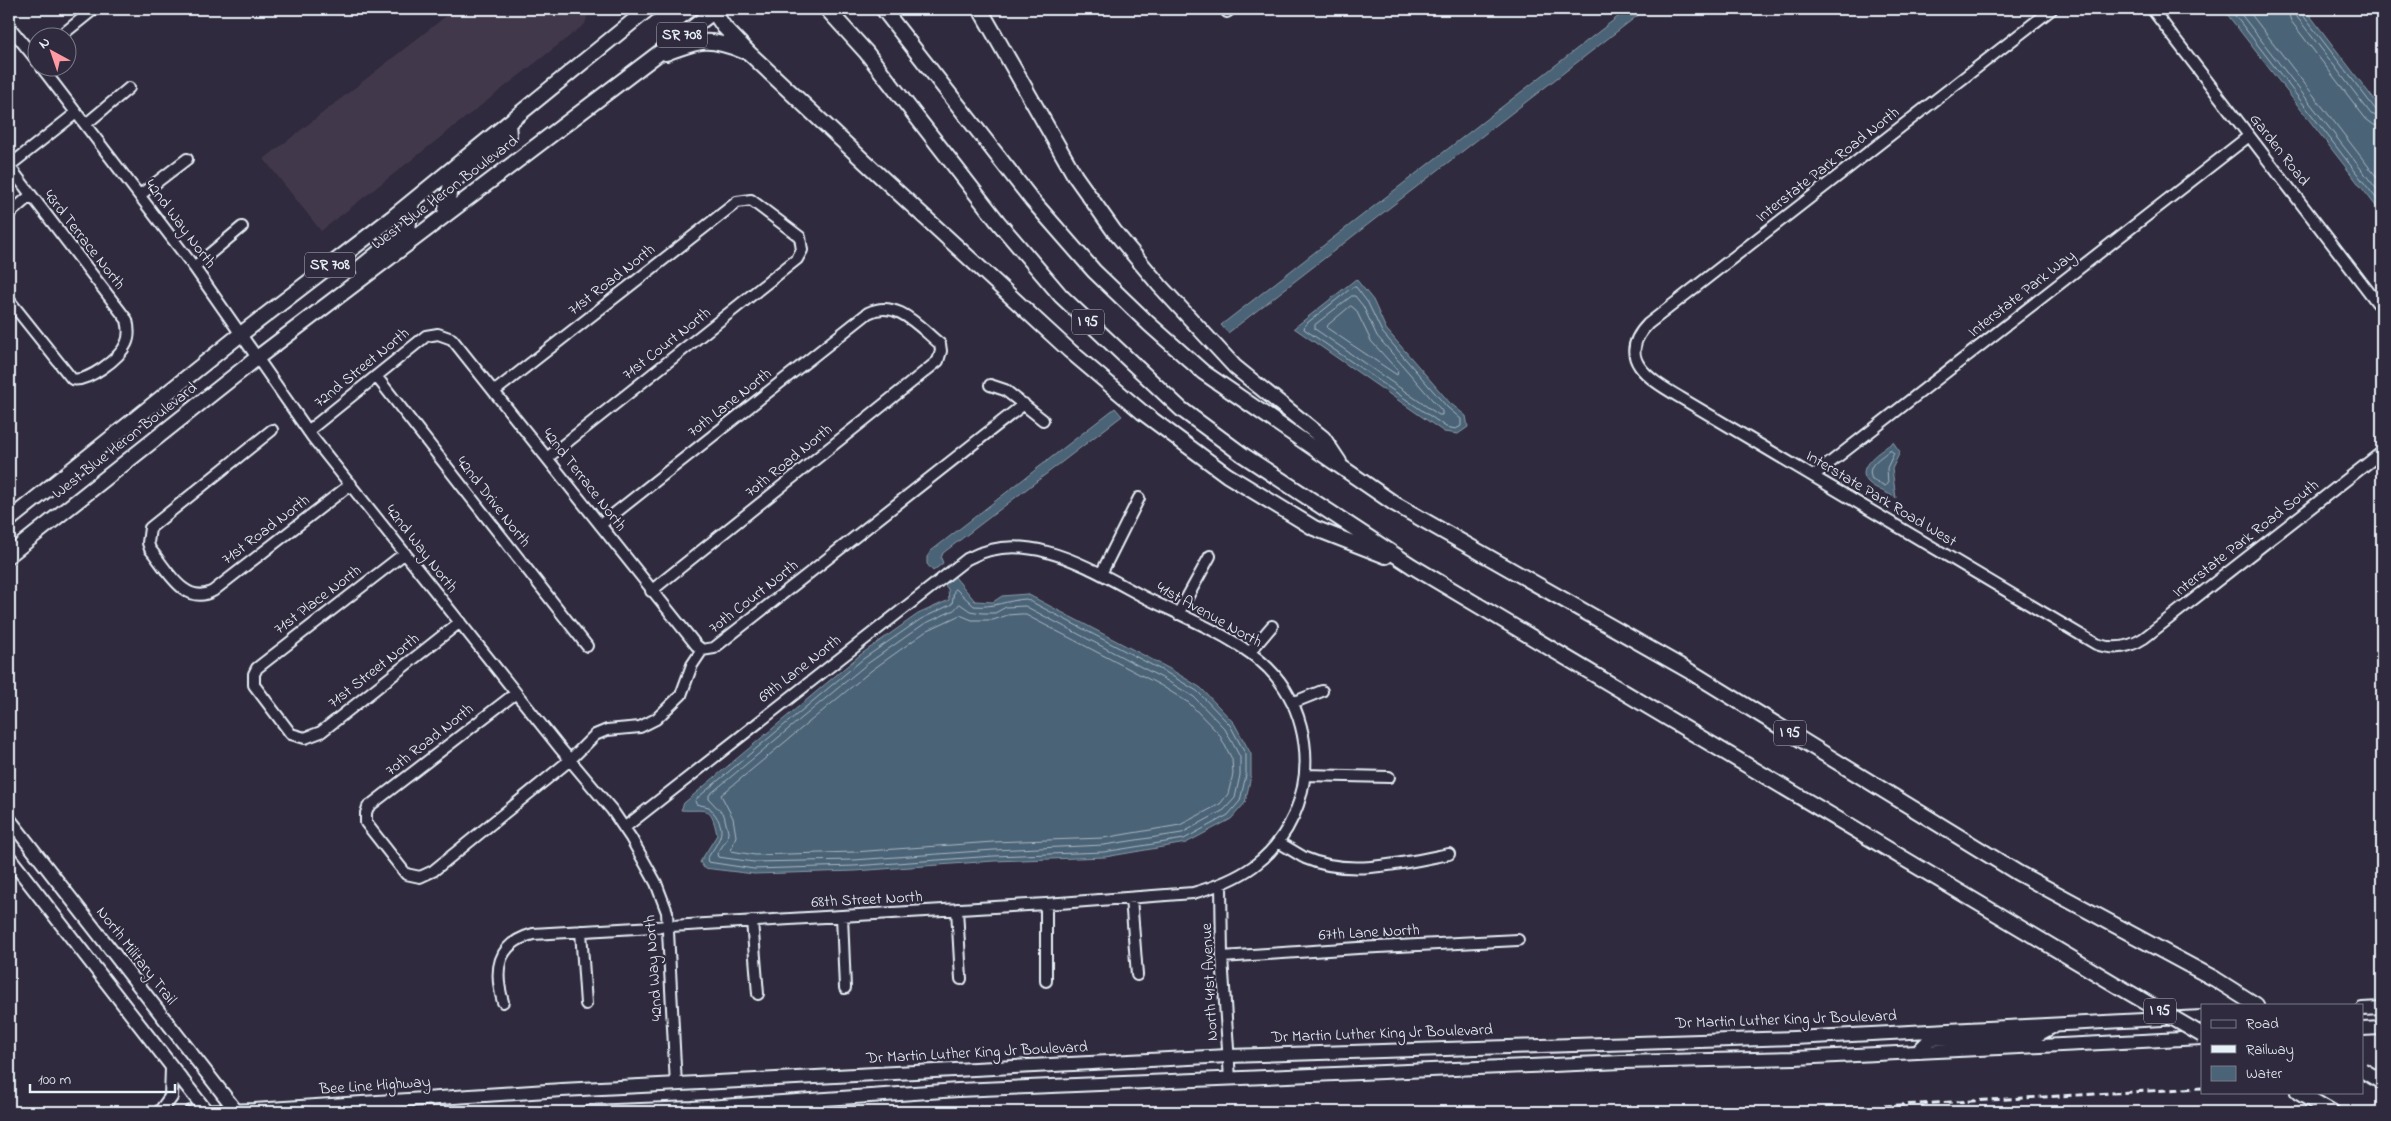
<svg xmlns="http://www.w3.org/2000/svg" width="2391" height="1121" font-family="'Indie Flower',sans-serif">
	<rect width="100%" height="100%" fill="#2f2a3d"/>
	<filter id="ink" filterUnits="userSpaceOnUse"><feTurbulence type="fractalNoise" baseFrequency=".02" numOctaves="2"/><feDisplacementMap in="SourceGraphic" scale="10" xChannelSelector="R" yChannelSelector="G"/><feConvolveMatrix kernelMatrix="1 2 1 2 8 2 1 2 1" color-interpolation-filters="sRGB"/></filter>
	<g filter="url(#ink)">
		<path fill="#43384b" d="M455,9H589L585,24L321,231L264,159Z"/>
		<path fill="#4b6376" stroke="#8a9caa" d="M1628,9H1646L1228,333L1221,325Z
			M2223,9H2305L2382,110V214Z
			M1356,279L1373,300L1386,329L1450,403L1466,416L1468,427L1458,434L1444,432L1294,328Z
			M1115,408L1122,416L943,553L941,558L943,563L933,571L927,564V557L931,551Z
			M1893,442L1900,452L1892,469L1896,498C1888,493 1876,489 1869,483C1852,467 1883,450 1893,442Z
			M954,576L975,601L993,602L1002,596L1027,594L1170,669L1201,688L1234,723L1251,754V776L1245,803L1231,819L1186,843L1105,857L994,861L855,871L754,874L704,868L700,862L717,835C711,803 705,812 681,810L684,803L860,655L918,614L949,600L948,589L944,584Z"/>
		<g fill="none" stroke-linecap="round" stroke-linejoin="round">
			<path stroke="#a9b8c4" stroke-width="1" d="M2230,9L2382,206
				M2237,9L2382,196
				M2247,9L2382,184
				M2287,9L2291,21L2366,119L2374,125L2382,126
				M2295,9L2297,17L2371,114L2382,118
				M2301,9L2302,14L2376,110L2382,112
				M1353,287H1356L1368,303L1382,332L1447,407L1461,419V426L1456,429L1446,427L1304,329L1305,325Z
				M1352,296H1355L1363,306L1377,336L1442,411V415H1439L1315,329V325Z
				M1351,306L1356,310L1371,341L1398,371L1397,375L1327,328L1328,325Z
				M1890,450L1894,453L1887,468L1888,484L1885,486L1872,479C1865,465 1881,458 1890,450Z
				M956,589L974,606C993,608 1008,600 1026,599L1167,673L1197,691L1230,725L1246,755V775L1240,801L1228,815L1184,839L1104,852L994,856L854,866L754,869L708,862L707,859C721,837 729,830 709,807L696,804L695,800L863,659L921,619L952,604L954,591Z
				M960,604L970,611L982,613H995L1006,607L1025,606L1164,679L1194,697L1225,729L1240,757V775L1235,798L1224,810L1182,833L1104,845L994,850L854,860L754,862L718,857L717,854L727,839L728,832L724,815L709,799V795L867,664L924,624L954,610Z
				M1024,614L1160,685L1189,703L1219,734L1232,759L1233,774L1228,794L1220,804L1180,825L1103,838L993,842L854,852L755,855L731,851L736,836L733,818L721,795L872,670L928,630L960,615L972,620H993L1008,615Z"/>
			<defs>
				<path id="minor" d="M2052,9L1648,324C1613,360 1653,381 1681,398L2096,644C2113,650 2129,648 2144,638L2382,452
					M2152,9L2382,309
					M1227,12L1231,9
					M9,26L38,62
					M58,38L94,9
					M42,68L194,267L313,438L559,747L612,810L631,838L656,883L667,912L676,1085
					M86,124L129,88
					M140,195L187,159
					M9,214L31,195
					M194,267L242,227
					M9,300L72,379C87,383 120,358 126,344C130,336 129,328 127,320L9,166L76,113
					M376,376L587,646
					M990,385L1005,390L1043,420
					M495,391L737,202L751,200L800,237L802,250L797,259L547,458
					M272,430L150,528L148,543L150,549C166,568 185,607 213,591L351,484
					M308,431L426,336L438,334L452,339L696,645L702,650
					M1813,476L2249,136
					M600,525L868,313C897,298 920,328 940,344L941,351L938,361L651,591
					M405,553L257,668L254,674V685L291,734L305,738L321,732L460,622
					M1101,574L1139,498
					M1178,614L1210,556
					M1250,652L1272,626
					M516,693L368,807L366,813V823L406,874L420,877L433,871L570,760L595,735L607,730L640,727L656,719L681,695L692,665L702,650L714,648L1024,404
					M1292,703L1322,691
					M1305,775L1389,777
					M1278,842C1287,847 1296,853 1305,858C1348,877 1405,863 1449,854
					M1221,885L1222,957L1230,1079
					M1131,898L1137,975
					M957,909L961,979
					M842,916L845,988
					M752,921L758,994
					M581,931L586,1004
					M1222,957L1358,948L1518,940
					M1046,981V904
					M503,1002C494,971 496,944 533,934L1046,904L1193,893C1240,880 1273,861 1294,815C1319,758 1302,689 1250,653C1220,631 1180,615 1146,598C1092,570 1028,526 967,559L624,828"/>
				<path id="major" d="M9,819L237,1112
					M9,857L207,1112
					M2362,1009L2382,1008
					M2362,1029L2382,1028
					M1917,1052L1930,1039L2036,1036L2054,1026
					M160,1112L171,1097L172,1068
					M191,1112L254,1110L562,1090L1228,1056L1794,1038L2202,1017
					M589,1112L692,1108L958,1090L1623,1062L1795,1058L2202,1038"/>
				<path id="highway" d="M712,9L724,27L749,53L865,162L1070,351L1142,412L1227,475L1314,528L1386,556
					M827,9L866,52L998,222L1061,296L1181,409L1243,455L1412,566L2118,986
					M883,9L1032,200L1094,271L1149,324L1203,372L1395,504L1691,672L2018,873L2215,979L2256,1005
					M980,9L1075,176L1114,231L1160,286L1235,367L1323,438L1339,462
					M666,53C700,40 709,37 743,51
					M445,215L451,183L509,136L508,123
					M361,267L408,229L412,202
					M9,520L241,334L393,217L648,9
					M9,555L257,358L717,9
					M2298,1092L2332,1112"/>
			</defs>
			<use href="#minor" stroke="#e8f1f8" stroke-width="14"/>
			<use href="#major" stroke="#e8f1f8" stroke-width="16"/>
			<use href="#highway" stroke="#e8f1f8" stroke-width="18"/>
			<use href="#minor" stroke="#2f2a3d" stroke-width="10"/>
			<use href="#major" stroke="#2f2a3d" stroke-width="12"/>
			<use href="#highway" stroke="#2f2a3d" stroke-width="14"/>
			<path stroke="#e8f1f8" stroke-width="3" stroke-dasharray="8 4" stroke-linecap="butt" d="M2362,1079L2382,1078
				M1776,1112L2202,1088"/>
			<defs>
				<path id="highway-bridge" d="M2118,986L2202,1035
					M2362,1070L2382,1082"/>
			</defs>
			<use href="#highway-bridge" stroke="#e8f1f8" stroke-width="18" stroke-linecap="butt"/>
			<use href="#highway-bridge" stroke="#2f2a3d" stroke-width="14"/>
		</g>
	</g>
	<g text-anchor="middle" dominant-baseline="central" stroke-width="4.5" stroke-linejoin="round" paint-order="stroke">
		<g fill="#2f2a3d" stroke="#b0b5c0" stroke-width="1">
			<rect x="657" y="22.5" width="50" height="25" rx="4"/>
			<rect x="305" y="252.5" width="50" height="25" rx="4"/>
			<rect x="1072" y="309.5" width="32" height="25" rx="4"/>
			<rect x="1774" y="720.5" width="32" height="25" rx="4"/>
			<rect x="2144" y="998.5" width="32" height="25" rx="4"/>
		</g>
		<g font-size="15" font-weight="bold" fill="#e8f1f8">
			<text x="682" y="35">SR 708</text>
			<text x="330" y="265">SR 708</text>
			<text x="1088" y="322">I 95</text>
			<text x="1790" y="733">I 95</text>
			<text x="2160" y="1011">I 95</text>
		</g>
		<g font-size="16" fill="#e8f1f8" stroke="#2f2a3d">
			<text transform="translate(2279 150) rotate(52)">Garden Road</text>
			<text transform="translate(1828 165) rotate(-38)">Interstate Park Road North</text>
			<text transform="translate(445 193) rotate(-37)">West Blue Heron Boulevard</text>
			<text transform="translate(180 224) rotate(53)">42nd Way North</text>
			<text transform="translate(84 240) rotate(52)">43rd Terrace North</text>
			<text transform="translate(612 280) rotate(-38)">71st Road North</text>
			<text transform="translate(2022 294) rotate(-38)">Interstate Park Way</text>
			<text transform="translate(667 344) rotate(-38)">71st Court North</text>
			<text transform="translate(362 368) rotate(-39)">72nd Street North</text>
			<text transform="translate(730 403) rotate(-38)">70th Lane North</text>
			<text transform="translate(125 441) rotate(-38)">West Blue Heron Boulevard</text>
			<text transform="translate(789 461) rotate(-39)">70th Road North</text>
			<text transform="translate(584 480) rotate(52)">42nd Terrace North</text>
			<text transform="translate(1881 499) rotate(31)">Interstate Park Road West</text>
			<text transform="translate(493 502) rotate(52)">42nd Drive North</text>
			<text transform="translate(266 530) rotate(-37)">71st Road North</text>
			<text transform="translate(2246 539) rotate(-38)">Interstate Park Road South</text>
			<text transform="translate(421 549) rotate(52)">42nd Way North</text>
			<text transform="translate(754 597) rotate(-38)">70th Court North</text>
			<text transform="translate(318 600) rotate(-37)">71st Place North</text>
			<text transform="translate(1209 615) rotate(29)">41st Avenue North</text>
			<text transform="translate(800 669) rotate(-38)">69th Lane North</text>
			<text transform="translate(374 671) rotate(-38)">71st Street North</text>
			<text transform="translate(430 740) rotate(-38)">70th Road North</text>
			<text transform="translate(867 900) rotate(-3)">68th Street North</text>
			<text transform="translate(1369 933) rotate(-3)">67th Lane North</text>
			<text transform="translate(136 956) rotate(52)">North Military Trail</text>
			<text transform="translate(654 968) rotate(-94)">42nd Way North</text>
			<text transform="translate(1210 982) rotate(-93)">North 41st Avenue</text>
			<text transform="translate(1786 1020) rotate(-2)">Dr Martin Luther King Jr Boulevard</text>
			<text transform="translate(1382 1034) rotate(-2)">Dr Martin Luther King Jr Boulevard</text>
			<text transform="translate(977 1053) rotate(-3)">Dr Martin Luther King Jr Boulevard</text>
			<text transform="translate(375 1086) rotate(-4)">Bee Line Highway</text>
		</g>
	</g>
	<rect width="2391" height="1121" fill="none" stroke="#2f2a3d" stroke-width="30"/>
	<rect x="15" y="15" width="2361" height="1091" fill="none" stroke="#e8f1f8" stroke-width="2" filter="url(#ink)"/>
	<rect x="2201" y="1004" width="162" height="90" fill="#2f2a3d" stroke="#797a88"/>
	<rect x="2211" y="1020" width="25" height="8" fill="#2f2a3d" stroke="#797a88"/>
	<text x="2246" y="1028" font-size="15" fill="#e8f1f8">Road</text>
	<rect x="2211" y="1045" width="25" height="8" fill="#e8f1f8" stroke="#797a88"/>
	<text x="2246" y="1054" font-size="15" fill="#e8f1f8">Railway</text>
	<rect x="2211" y="1066" width="25" height="15" fill="#4b6376" stroke="#797a88"/>
	<text x="2246" y="1078" font-size="15" fill="#e8f1f8">Water</text>
	<g transform="translate(52 52) rotate(320)"><circle r="24" fill="#2f2a3d" stroke="#797a88"/>
	<path d="M0-4L9 19L0 12L-9 19Z" fill="#ff9aa2"/>
	<text y="-8" font-size="14" font-weight="bold" text-anchor="middle" fill="#e8f1f8">N</text>
	</g>
	<path d="M30 1084v8h145v-8" fill="none" stroke="#e8f1f8" stroke-width="2.5"/>
	<text x="38" y="1084" font-size="15" fill="#e8f1f8" stroke="#2f2a3d" stroke-width="4" paint-order="stroke">100 m</text>
</svg>
